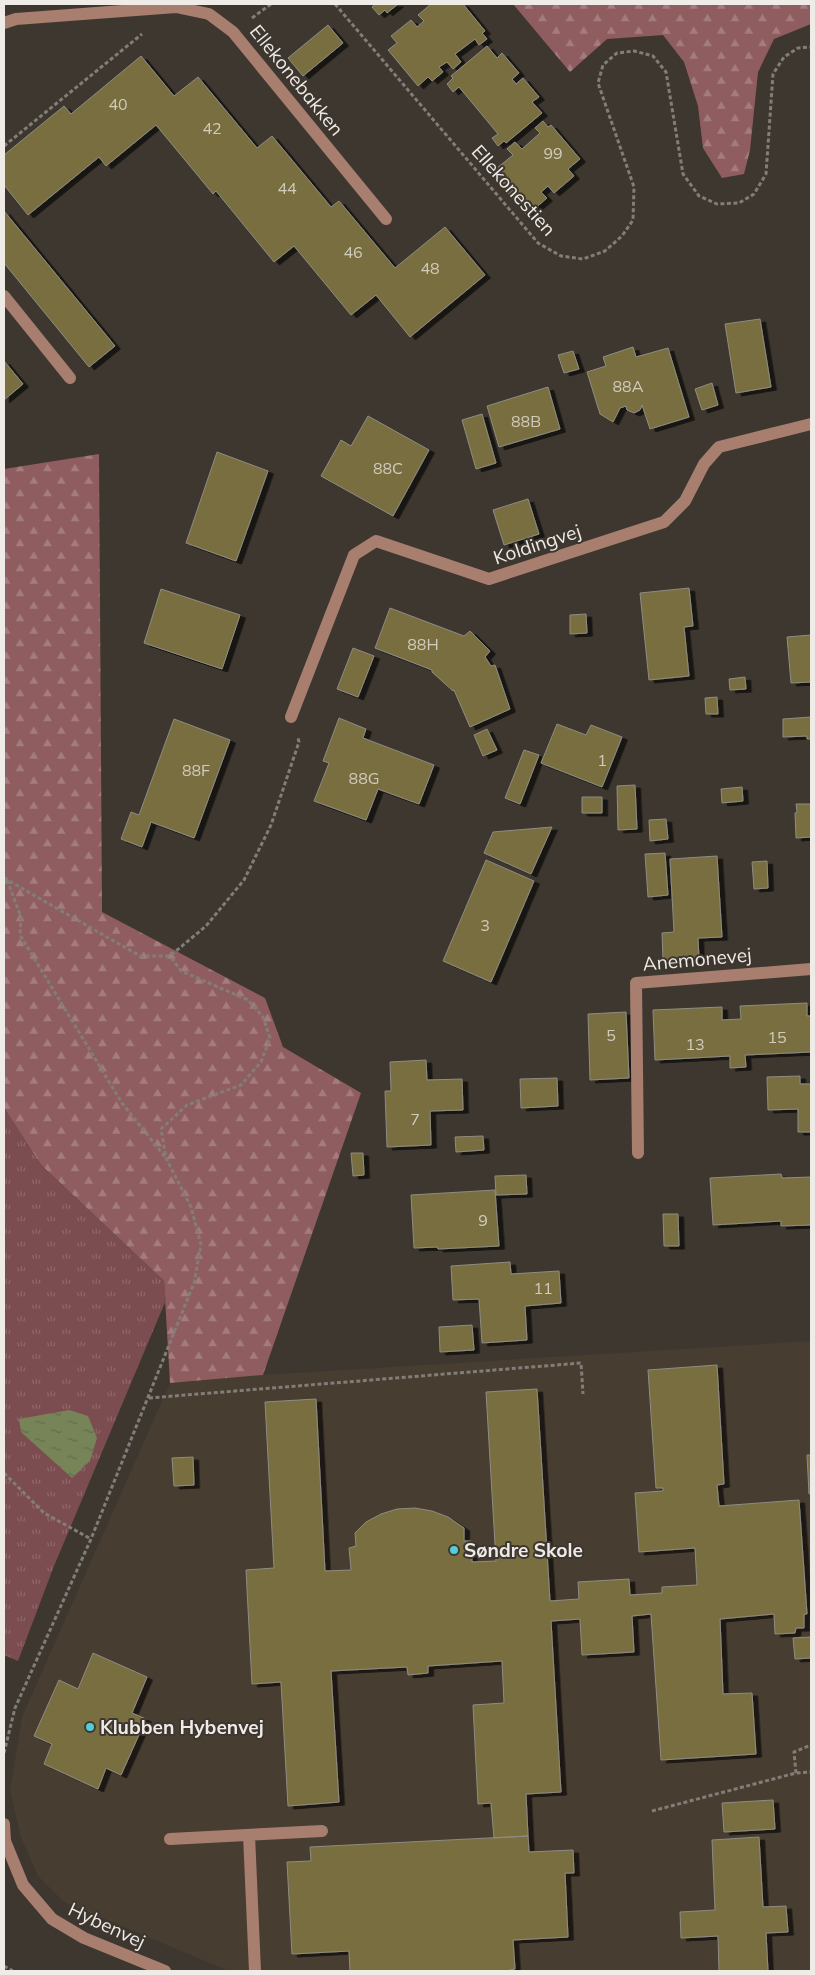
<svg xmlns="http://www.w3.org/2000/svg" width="815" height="1975" font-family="Mulish,sans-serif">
	<defs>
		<pattern id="forest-firs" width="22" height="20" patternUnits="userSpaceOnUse" patternTransform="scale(1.25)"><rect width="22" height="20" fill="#8f5d60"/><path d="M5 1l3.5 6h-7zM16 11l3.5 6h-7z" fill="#a47c7e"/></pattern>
		<pattern id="park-tufts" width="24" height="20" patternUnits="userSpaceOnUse" patternTransform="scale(1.25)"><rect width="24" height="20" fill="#7c4d50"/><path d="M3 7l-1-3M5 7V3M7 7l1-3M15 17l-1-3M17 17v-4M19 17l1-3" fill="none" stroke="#8f6769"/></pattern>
		<pattern id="water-ripples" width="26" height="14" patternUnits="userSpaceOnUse" patternTransform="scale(1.25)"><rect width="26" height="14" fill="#768458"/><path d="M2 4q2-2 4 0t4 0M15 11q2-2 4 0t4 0" fill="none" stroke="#646b50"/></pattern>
		<filter id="shadow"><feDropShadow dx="5.5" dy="3" stdDeviation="0" flood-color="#0009"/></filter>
	</defs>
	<rect width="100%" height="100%" fill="#3d3730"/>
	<path fill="#483d31" d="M811,1341V1971H229L64,1902L38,1876L21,1837L10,1791L22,1717L170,1383L263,1375Z"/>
	<path fill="url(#forest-firs)" d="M513,4H811V24L774,39L758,72L750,150L744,174L722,178L703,148L698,106L684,62L663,35L607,39L570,72Z
		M99,454L102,912L265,998L283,1047L361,1093L263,1375L170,1383L164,1281L41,1165L4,1108V469Z"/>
	<path fill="url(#park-tufts)" d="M4,1108L41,1165L164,1281L166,1300L54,1566L18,1661L4,1655Z"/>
	<path fill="url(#water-ripples)" d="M69,1410L88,1416L97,1438L90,1461L72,1478L21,1432L19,1419Z"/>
	<path fill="#796e40" stroke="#8f8c82" filter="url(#shadow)" d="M376,4H398L387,13L385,10L379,15L372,7Z
		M431,4H463L485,31L482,33L487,39L479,45L475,39L455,54L461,62L453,69L447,62L439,67L443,72L432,81L428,77L418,86L388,50L397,43L391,36L411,20L417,27L424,21L418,15Z
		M328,25L343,43L303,76L288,58Z
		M487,46L497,58L502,53L519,73L512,79L516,84L523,78L539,97L532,102L542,113L506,143L504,141L498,146L492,138L498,134L459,87L453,92L447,84L453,78L451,76Z
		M141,56L174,96L198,77L257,148L272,136L331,207L339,201L395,268L445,227L485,275L410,337L376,295L351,315L294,246L274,262L216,191L213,194L156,125L106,166L99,157L28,215L4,185V155L64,106L71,114Z
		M543,121L548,127L551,125L580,159L568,169L574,176L554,193L548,186L541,192L547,198L527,215L491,173L513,155L507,149L515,142L522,149L540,133L535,128Z
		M4,211L115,346L89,367L4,263Z
		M760,319L771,387L736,393L725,324Z
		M633,347L636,357L668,348L689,417L650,429L642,405L640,410L634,413L627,410L626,406L620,408L613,422L600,414L587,372L606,366L603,357Z
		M573,351L579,369L564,373L558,355Z
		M4,361L23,384L4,400Z
		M712,383L718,405L702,410L695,389Z
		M548,387L560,429L499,447L487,406Z
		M482,414L496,463L476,469L462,420Z
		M368,416L429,450L393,516L321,476L341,440L351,446Z
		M217,452L268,471L236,561L186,543Z
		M528,499L539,534L504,545L493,510Z
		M689,588L693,626L684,627L689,676L649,680L640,593Z
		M161,589L240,615L222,669L144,643Z
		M390,608L464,636L470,631L490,651L485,657L491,666L495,665L510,709L470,727L454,690L453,691L432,672V670L375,648Z
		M586,614L587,633L570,634V615Z
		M811,635V682L791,683L787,637Z
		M353,648L374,656L358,697L337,689Z
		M745,677L746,689L730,690L729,679Z
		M717,697L718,714H706L705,698Z
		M811,717V739H807V736L783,737V719Z
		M339,718L366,729L363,738L434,765L419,804L378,789L366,820L314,801L329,763L323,761Z
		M174,719L230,740L194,838L151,822L142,847L121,839L131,812L139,815Z
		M557,724L586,735L591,725L622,737L602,787L541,763Z
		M487,729L497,750L483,756L474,735Z
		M524,750L539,755L520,804L505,798Z
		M635,785L637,829L618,830L617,786Z
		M742,787L743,801L722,803L721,789Z
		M582,797H602V813H582Z
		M796,804H811V837L796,838L795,813L797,812Z
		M666,819L668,839L650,841L649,820Z
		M552,827L531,874L484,853L493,832Z
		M665,853L668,895L648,897L645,854Z
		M717,856L722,937L698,938L699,959L663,960L662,933L674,932L670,859Z
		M486,860L534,881L491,982L443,961Z
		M767,861L768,888L754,889L752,862Z
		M807,1003V1016H811V1052L745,1055L746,1067L730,1068V1056L655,1060L653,1010L722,1007V1020L741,1019L740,1006Z
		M626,1012L629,1078L590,1080L588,1014Z
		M426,1060L427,1080L462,1079L463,1110L430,1111L431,1145L387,1147L385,1091H391L390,1062Z
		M800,1076V1084H811V1132H798V1109L768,1110L767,1077Z
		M557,1078L558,1106L521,1108L520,1079Z
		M483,1136L484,1150L456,1152L455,1137Z
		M351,1153H363L364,1175L353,1176Z
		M781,1174L782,1178L811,1177V1225L781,1226V1221L713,1225L710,1178Z
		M526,1175L527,1194L496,1195L495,1176Z
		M495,1190L499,1246L438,1249L437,1247L414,1248L411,1195Z
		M663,1214H678L679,1246H664Z
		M510,1262L511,1274L559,1271L561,1303L525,1306L527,1340L482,1343L479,1299L453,1300L451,1266Z
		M472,1325L474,1350L440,1352L439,1327Z
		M717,1365L724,1484L717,1485L719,1506L799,1500L807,1614H804V1628H796L795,1633L775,1634L774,1614L720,1619L723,1694L752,1693L756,1754L661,1760L651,1614L632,1616L634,1652L582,1655L580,1619L551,1621L561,1792L526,1794L528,1836L494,1838L491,1803L478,1804L473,1705L504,1703L502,1661L428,1666V1673L408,1675L407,1667L331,1671L339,1802L288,1806L281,1682L252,1684L246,1570L274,1568L265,1402L316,1399L325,1571L351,1570L349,1548L356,1546L355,1533L366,1522L381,1514L397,1509L415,1508L432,1511L448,1517L464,1528V1541H471L472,1562L496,1561L486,1392L537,1389L550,1601L579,1599L578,1582L629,1579L630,1595L662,1593V1587L697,1585L695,1548L639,1552L635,1493L663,1491V1488H656L648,1370Z
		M807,1455H811V1493L809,1494Z
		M193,1457L194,1485L174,1486L172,1458Z
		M811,1637V1658L795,1659L793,1638Z
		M93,1653L147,1677L132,1713L146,1719L121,1775L106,1768L98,1789L44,1764L52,1744L34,1736L59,1680L78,1689Z
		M773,1800L775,1829L724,1832L722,1803Z
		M528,1836L529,1852L573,1850L574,1873H565L568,1937L513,1940L515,1969L505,1971H350L349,1951L292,1954L287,1862L311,1861L310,1847Z
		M759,1837L763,1907L786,1906L788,1932L766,1933L768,1971H719L718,1936L681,1938L680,1912L715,1910L712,1840Z"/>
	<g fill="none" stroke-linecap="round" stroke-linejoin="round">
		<path stroke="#837d78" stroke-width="3" stroke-dasharray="4 2.5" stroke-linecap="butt" d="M335,4L538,243L561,256L583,259L605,251L622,236L633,220L634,187L598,83L603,65L617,53L634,51L653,56L666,72L683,174L699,196L717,204L739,203L754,194L766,174L773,74L784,57L798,48L811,47
			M252,18L271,4
			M4,146L142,34
			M4,878L140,956H170L206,926L244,880L271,825L299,742L298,738
			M7,880L21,917L20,935L122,1103L165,1157
			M149,1398L581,1363L583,1394
			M4,1473L44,1513L91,1539
			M4,1753L15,1708L91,1539L194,1283L201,1245L191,1207L166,1158L161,1129L187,1105L241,1085L261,1062L270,1038L263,1017L248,1000L181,971L170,956
			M796,1773L794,1752L811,1745
			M652,1811L796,1773L811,1772
			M4,1966L13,1971"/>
		<path stroke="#a87e6e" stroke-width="12" d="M4,23L16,19L176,7L209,14L233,32L386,219
			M4,296L70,378
			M291,717L354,555L376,541L489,579L664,522L685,501L704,464L719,447L811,424
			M638,1153L636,983L811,969
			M4,1824L5,1841L23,1885L52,1919L84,1938L165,1971
			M249,1835L255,1971
			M170,1839L322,1831"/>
	</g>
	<g fill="#52ccd6" stroke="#3d3730" stroke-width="2">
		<circle cx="454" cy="1550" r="5"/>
		<circle cx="90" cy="1727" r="5"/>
	</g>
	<g text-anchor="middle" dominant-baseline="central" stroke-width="4" stroke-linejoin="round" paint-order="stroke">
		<g font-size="16" fill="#d2ccbd">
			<text x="118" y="104">40</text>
			<text x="212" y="128">42</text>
			<text x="553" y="153">99</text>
			<text x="287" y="188">44</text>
			<text x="353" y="252">46</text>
			<text x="430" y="268">48</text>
			<text x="628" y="386">88A</text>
			<text x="526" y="421">88B</text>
			<text x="388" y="468">88C</text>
			<text x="423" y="644">88H</text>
			<text x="602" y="760">1</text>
			<text x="196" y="770">88F</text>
			<text x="364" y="778">88G</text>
			<text x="485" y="925">3</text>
			<text x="611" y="1035">5</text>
			<text x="777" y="1037">15</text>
			<text x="695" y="1044">13</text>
			<text x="415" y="1119">7</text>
			<text x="483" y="1220">9</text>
			<text x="543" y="1288">11</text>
		</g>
		<g font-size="19" fill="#efebe7" stroke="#3d3730">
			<text transform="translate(297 80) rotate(51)">Ellekonebakken</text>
			<text transform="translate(514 190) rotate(48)">Ellekonestien</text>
			<text transform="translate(537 544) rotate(-18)">Koldingvej</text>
			<text transform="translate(697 959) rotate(-5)">Anemonevej</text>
			<text transform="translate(107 1925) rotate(25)">Hybenvej</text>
		</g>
		<g font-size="19" font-weight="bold" fill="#efebe7" stroke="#3d3730" text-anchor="start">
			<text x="464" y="1550">Søndre Skole</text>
			<text x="100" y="1727">Klubben Hybenvej</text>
		</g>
	</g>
	<rect width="815" height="1975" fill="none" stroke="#efebe7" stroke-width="10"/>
</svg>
